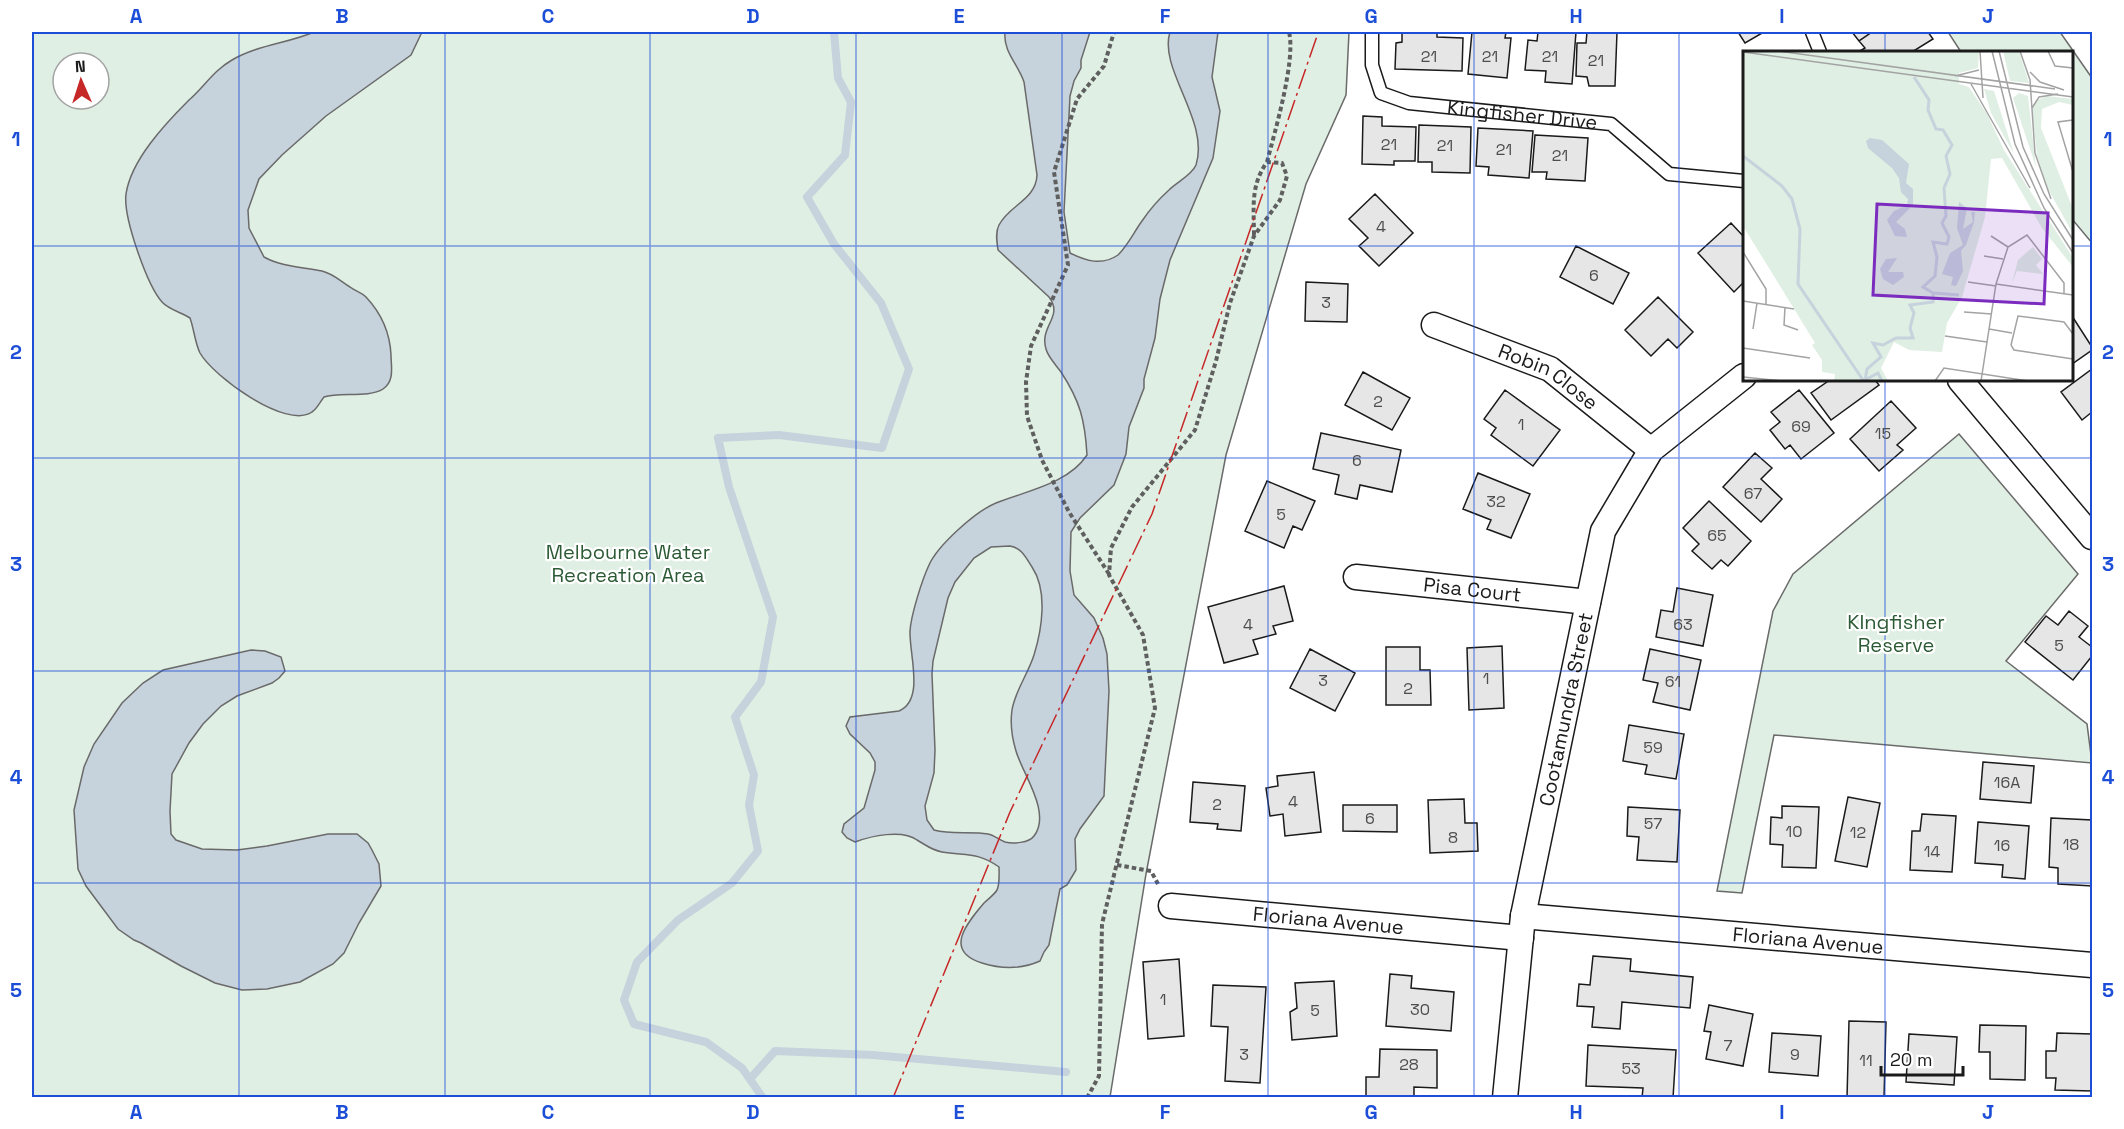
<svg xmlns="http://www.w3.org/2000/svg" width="2124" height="1129" font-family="'Space Grotesk',sans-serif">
	<rect width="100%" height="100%" fill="#fff"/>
	<path fill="#e0efe3" stroke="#6a6a6a" stroke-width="1.5" fill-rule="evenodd" d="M32,32H1349L1346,95L1306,184L1226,455L1146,874L1110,1097H32ZM63,63H99V99H63Z
		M1948,32H2060L2092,78V243L2072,219V52H1961Z
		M1959,434L2078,574L2006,661L2087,724L2092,763L1774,735L1742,893L1717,891L1773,611L1793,574Z"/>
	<path fill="#c6d2dc" stroke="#6a6a6a" stroke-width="1.5" fill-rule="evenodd" d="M314,32H422L411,55L326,116L282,155L259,179L248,210L249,228L264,257C282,267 302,267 322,271C334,274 340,281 350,287C355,291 361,292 366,297C381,313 390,333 391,355C391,366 395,381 383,389C369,398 340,392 324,397C320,402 317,409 312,412C286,430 213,376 200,353C195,343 194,329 190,318C182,313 168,309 162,302C147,285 123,217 126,194C131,160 165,124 189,100C205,86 213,71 232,60C257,45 289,43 314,32Z
		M1005,32H1090L1081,60V68L1074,81L1070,96L1064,212L1070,253C1086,261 1102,266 1118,255C1128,245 1134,232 1142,221C1150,209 1159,199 1169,190C1177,182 1192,175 1196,165C1210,121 1158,69 1170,32H1218L1212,77L1220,111L1213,158L1170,260L1160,299L1155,338L1144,379V388L1129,427L1126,454L1114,485L1080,518L1071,532L1070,571L1074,595L1094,618L1103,638L1107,654L1109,691L1104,796L1080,829L1075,839L1076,870L1067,885L1060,889L1049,945L1044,952L1040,961C1022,969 1001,969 982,963C943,951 967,923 984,903C988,899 994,895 997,890C1000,883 999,874 999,867C978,852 966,856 942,852C931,850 926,845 917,840C902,829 871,836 855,842L847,838L842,832L844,824L864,808L875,770V762L870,753L850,734L846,726L850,717L899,711C925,700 909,654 910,631C911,615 922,580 929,565C938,545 976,511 996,503C1026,491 1068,484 1087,455C1085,420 1080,401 1061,372C1056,365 1048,357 1046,349C1039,326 1064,317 1049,297L998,250C997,242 995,233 999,225C1009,205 1036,200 1037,175L1024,82C1018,64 1003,52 1005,32ZM1010,546C1022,548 1026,558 1032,567C1048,591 1042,629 1034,655C1028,674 1015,691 1012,710C1010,724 1012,738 1016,751C1022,773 1052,813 1034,836C1029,843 1013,844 1005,842C999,840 994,835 988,834C970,831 952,835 934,830L927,820L925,806L934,773L935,750L932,674L933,661L948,598L955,582L974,558L991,547Z
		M251,650L265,651L281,657L285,671L279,678L272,683L237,696L221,706L203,724L189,743L172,774L170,811L171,834L176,840L202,849L237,850L267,846L328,834H357L368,843L372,850L379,864L381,886L359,923L344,953L333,964L300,982L267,989L242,990L215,983L181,966L141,943L134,940L118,929L86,886L78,869L74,810L84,767L94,744L122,703L143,683L163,670Z"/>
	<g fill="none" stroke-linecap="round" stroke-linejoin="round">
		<path stroke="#c6d2dc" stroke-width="8" d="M750,1079L775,1051L873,1055L1066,1072
			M763,1098L742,1068L706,1042L634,1024L624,1000L637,962L678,920L732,883L758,851L749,805L754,775L735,717L761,682L773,617L729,487L718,438L779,435L882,448L909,369L881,303L834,244L807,197L845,155L851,102L838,78L834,32"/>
	</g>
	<path fill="#e6e6e6" stroke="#1a1a1a" stroke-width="1.5" d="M1402,32H1437V37L1463,38L1462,71L1395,69L1396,43L1402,42Z
		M1472,32H1506L1505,38H1511L1507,78L1468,74Z
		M1538,32H1576L1572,84L1545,82L1546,71L1525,70L1528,40L1537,41Z
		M1587,32H1617L1615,86H1589L1587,77L1576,76L1577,43H1586Z
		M1738,32H1764L1745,43Z
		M1852,32H1872L1859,41Z
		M1872,32H1928L1933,39L1912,52H1858L1865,48L1859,41Z
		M1363,116L1382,117V126L1416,127L1415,161H1394V165L1362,164Z
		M1419,125L1471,127L1470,173L1432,172V162H1418Z
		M1478,128L1533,131L1529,178L1488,175L1489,167L1476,166Z
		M1535,135L1588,138L1585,181L1546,179L1547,172H1532Z
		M1375,194L1413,233L1379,266L1359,246L1368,238L1349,219Z
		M1731,223L1744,237V282L1734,292L1698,253Z
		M1576,246L1629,273L1613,304L1560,277Z
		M1306,282L1348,284L1347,322L1305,321Z
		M1658,297L1693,332L1677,348L1668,339L1651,356L1625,330Z
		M2072,316L2092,347V350L2072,364Z
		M2092,369V412L2082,420L2061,392Z
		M1363,372L1410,398L1392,430L1345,405Z
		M1830,380H1875L1879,385L1831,420L1811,393Z
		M1505,390L1560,430L1533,466L1491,435L1496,428L1484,419Z
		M1799,390L1834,433L1801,459L1790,445L1785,449L1770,430L1780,422L1771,412Z
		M1891,401L1916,428L1897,445L1903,450L1879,471L1850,439Z
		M1321,433L1401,450L1392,492L1360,485L1357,499L1335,494L1339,475L1313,469Z
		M1755,453L1772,468L1761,479L1782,499L1761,522L1723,487Z
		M1478,473L1530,494L1511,538L1487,529L1491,520L1463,509Z
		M1267,481L1315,501L1302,530L1293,526L1284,548L1245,531Z
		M1709,501L1751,541L1728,566L1721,560L1712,569L1692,551L1699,544L1683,528Z
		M1284,586L1293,621L1273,626L1276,634L1253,640L1258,654L1224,663L1208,607Z
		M1677,588L1713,595L1703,646L1656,637L1661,610L1673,612Z
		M2069,611L2088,626L2079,637L2092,647V656L2073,680L2025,642L2046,616L2058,625Z
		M1502,646L1504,708L1469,710L1467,648Z
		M1386,647H1420V670H1430L1431,705H1386Z
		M1310,649L1355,673L1335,711L1290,688Z
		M1650,649L1701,660L1690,710L1653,702L1658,683L1643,680Z
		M1629,725L1684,734L1676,779L1645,774L1647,765L1623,761Z
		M1983,762L2034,766L2031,803L1980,799Z
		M1314,772L1321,832L1285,836L1283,814L1270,816L1266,788L1278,786L1277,776Z
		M1193,782L1245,786L1241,831L1217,829L1218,824L1190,822Z
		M1848,797L1880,803L1867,867L1835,861Z
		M1464,799L1465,823H1477L1478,851L1430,853L1428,800Z
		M1343,805H1397V832L1343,831Z
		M1782,806L1819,807L1816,868L1782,867L1783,845L1770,844L1771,817L1782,818Z
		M1628,807L1680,810L1677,862L1637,860L1639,837L1627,836Z
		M1922,814L1956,816L1952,872L1910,870L1912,831H1920Z
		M2051,818L2092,820V886L2058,884V868L2049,867Z
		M1978,822L2029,826L2025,879L2002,877L2003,865L1975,863Z
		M1593,956L1631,959L1630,971L1693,977L1690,1008L1622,1002L1620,1029L1592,1027L1594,1007L1577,1006L1579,984L1590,985Z
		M1179,959L1184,1036L1148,1039L1143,962Z
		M1390,974L1412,976L1411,988L1454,992L1451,1031L1386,1026Z
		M1334,981L1337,1036L1292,1040L1290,1012L1297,1008L1295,983Z
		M1213,985L1266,987L1260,1083L1225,1081L1228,1027L1211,1026Z
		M1709,1005L1753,1014L1743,1066L1706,1059L1711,1032L1704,1031Z
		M1849,1021L1886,1022L1884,1098H1847Z
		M1980,1025L2026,1026L2025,1080L1990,1079V1052H1979Z
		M1772,1033L1821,1036L1818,1076L1769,1072Z
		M2057,1033L2092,1034V1091L2055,1090L2056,1078H2046V1051H2056Z
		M1909,1034L1957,1037L1954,1085L1906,1082Z
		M1588,1045L1676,1050L1673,1098H1642L1643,1088L1586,1086Z
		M1380,1049L1437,1050V1088L1414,1087V1098L1366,1096V1077H1379Z"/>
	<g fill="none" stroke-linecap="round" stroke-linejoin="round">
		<defs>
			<g id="service">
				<path id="s1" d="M1372,32V65L1381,93L1409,103L1611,124L1669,174L1744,181"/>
				<path d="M1812,32L1820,52"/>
			</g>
			<g id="minor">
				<path id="s2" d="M1434,325L1550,369L1651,450"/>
				<path d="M1960,380L2092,537"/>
				<path id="s3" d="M1356,577L1588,602"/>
				<path id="s4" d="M1171,906L1521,938"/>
				<path id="s5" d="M1523,916L2092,965"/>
				<path id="s6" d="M1505,1098L1523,916L1603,531L1651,450L1744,376"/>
			</g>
		</defs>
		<use href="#service" stroke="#1a1a1a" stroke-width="15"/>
		<use href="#minor" stroke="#1a1a1a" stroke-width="27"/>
		<path stroke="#5f5f5f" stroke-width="4" stroke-dasharray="4.5 3" stroke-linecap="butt" d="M1267,162C1275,131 1296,60 1289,32
			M1109,574L1069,512L1042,460L1027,416L1026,382L1031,346L1068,265L1054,172L1077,99L1104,66L1114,32
			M1117,865L1151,871L1158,884
			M1087,1098L1099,1076L1102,924L1155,708L1143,635L1109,575L1111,548L1132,507L1195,430L1216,361L1230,303L1254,236L1280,200L1287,176L1282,163L1267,162C1250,186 1254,208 1254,236"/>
		<use href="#service" stroke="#fff" stroke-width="12"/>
		<use href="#minor" stroke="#fff" stroke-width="24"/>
		<path stroke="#c62828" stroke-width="1.5" stroke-dasharray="21 4.5 3 4.5" stroke-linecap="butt" d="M893,1098L1010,812L1152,514L1317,36V32"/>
	</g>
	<path fill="none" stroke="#1d4ed8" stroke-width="1.5" stroke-opacity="0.55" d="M239,32V1098M445,32V1098M650,32V1098M856,32V1098M1062,32V1098M1268,32V1098M1474,32V1098M1679,32V1098M1885,32V52M32,246H1744M2072,246H2092M1885,380V1098M32,458H2092M32,671H2092M32,883H2092"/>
	<g text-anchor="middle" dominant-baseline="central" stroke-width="4.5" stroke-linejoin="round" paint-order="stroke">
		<g font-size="16" fill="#4d4d4d">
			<text x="1429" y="56">21</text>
			<text x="1490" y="56">21</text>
			<text x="1550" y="56">21</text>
			<text x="1596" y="60">21</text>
			<text x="1389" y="144">21</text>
			<text x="1445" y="145">21</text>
			<text x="1504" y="149">21</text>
			<text x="1560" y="155">21</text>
			<text x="1381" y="226">4</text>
			<text x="1594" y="275">6</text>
			<text x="1326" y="302">3</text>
			<text x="1378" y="401">2</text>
			<text x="1521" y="424">1</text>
			<text x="1801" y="426">69</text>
			<text x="1883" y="433">15</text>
			<text x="1357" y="460">6</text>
			<text x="1753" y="493">67</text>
			<text x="1496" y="501">32</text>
			<text x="1281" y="514">5</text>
			<text x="1717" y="535">65</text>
			<text x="1248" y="624">4</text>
			<text x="1683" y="624">63</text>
			<text x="2059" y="645">5</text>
			<text x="1486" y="678">1</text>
			<text x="1323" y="680">3</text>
			<text x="1673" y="681">61</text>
			<text x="1408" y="688">2</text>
			<text x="1653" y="747">59</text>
			<text x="2007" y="782">16A</text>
			<text x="1293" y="801">4</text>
			<text x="1217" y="804">2</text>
			<text x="1370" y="818">6</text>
			<text x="1653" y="823">57</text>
			<text x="1794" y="831">10</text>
			<text x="1858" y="832">12</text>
			<text x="1453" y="837">8</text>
			<text x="2071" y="844">18</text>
			<text x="2002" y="845">16</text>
			<text x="1932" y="851">14</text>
			<text x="1163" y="999">1</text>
			<text x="1420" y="1009">30</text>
			<text x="1315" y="1010">5</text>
			<text x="1728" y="1045">7</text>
			<text x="1244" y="1054">3</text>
			<text x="1795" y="1054">9</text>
			<text x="1866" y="1060">11</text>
			<text x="1409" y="1064">28</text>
			<text x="1631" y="1068">53</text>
		</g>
		<g font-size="20" fill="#1a1a1a" stroke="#fff">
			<text stroke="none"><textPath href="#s1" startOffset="206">Kingfisher Drive</textPath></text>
			<text stroke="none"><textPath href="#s2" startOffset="126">Robin Close</textPath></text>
			<text stroke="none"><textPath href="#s3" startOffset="117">Pisa Court</textPath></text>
			<text stroke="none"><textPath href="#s6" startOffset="394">Cootamundra Street</textPath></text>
			<text stroke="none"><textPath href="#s4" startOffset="158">Floriana Avenue</textPath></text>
			<text stroke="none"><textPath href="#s5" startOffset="286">Floriana Avenue</textPath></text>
		</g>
		<g font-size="20" fill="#2b5a34" stroke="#fff">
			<text x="628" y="552">Melbourne Water<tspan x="628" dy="23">Recreation Area</tspan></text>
			<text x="1896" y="622">KIngfisher<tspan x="1896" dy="23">Reserve</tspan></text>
		</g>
	</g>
	<g transform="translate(1743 51)">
		<rect width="330" height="330" fill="#fff"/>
		<path d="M0,0H236L235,17L216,22V33L226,36L244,63L261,99L330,207V216L299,177L259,107L248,108L242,166L219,246L204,272L199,301L166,299L151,291L138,317L145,330H91L92,323L79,321V309L69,294L72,292L0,175ZM260,0H276L286,32L267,30ZM241,38L251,40L271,103L248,62ZM276,42L285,45L293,116L270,47ZM304,45L330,48V54L316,51L299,58L298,77L330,158V183L304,136L294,104L289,58L294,49ZM290,196L299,208L293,214L300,223L274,220L269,232L275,209Z" fill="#e0efe3"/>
		<path d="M127,87L139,89L166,113L163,132L170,138V154L153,171L162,178L164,186L152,185L144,169L151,160L164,154L165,148L158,141L156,127L149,117L125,97L123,90ZM216,151L224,157L220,178L230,171L228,161H232L231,171L223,194L218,200L220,220L213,235L208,234L210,226L199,223L207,202L220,194L214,177ZM154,207L145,221H160L161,226L150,234L140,228L137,218L143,208Z" fill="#c6d2dc"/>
		<path fill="none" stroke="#c6d2dc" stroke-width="3" d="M0,105L39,135L49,148L57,178L55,233L120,329M191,242L216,244M122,329L135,322L139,330M122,330L124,318L138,306L130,292L140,294L153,287H170L167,277L171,262L167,254L190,251V242L180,236L192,225L194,206L190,191L204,193L206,186L199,172L203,165L201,137L207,123L203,105L209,94L200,79L193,78L185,59L186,49L171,26"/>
		<path fill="none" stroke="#a3a3a3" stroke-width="1.5" d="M35,0L312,38M237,0L240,47M249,0L272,93L301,157L330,202M256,0L280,96L301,143L330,189M277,0L287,29L292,102L308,148M305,0L312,15L330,17M0,1L330,46M287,21L297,31L321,39M212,25L236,19M228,33L287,137M289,57L296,46L315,43M330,69L315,71L330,121M248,185L265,196M0,201L23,238V253M241,205L260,208M225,231L253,235M253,233L330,244M0,250L51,258M42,256L41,274L55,279M221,261L249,263M10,278L14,252M246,278L269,282M330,283L321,271L275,265L268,294L271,299L330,308M202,285L244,291M0,297L67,307M0,326L40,330M192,330L201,317L285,330M238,330L253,233L265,196L284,184L321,232V242"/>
		<path fill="#7b2cbf" fill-opacity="0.15" stroke="#7b2cbf" stroke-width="3" d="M134,153L305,162L301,253L130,244Z"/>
		<rect width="330" height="330" fill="none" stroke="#1a1a1a" stroke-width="3"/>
	</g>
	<rect width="2124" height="1129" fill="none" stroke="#ffffff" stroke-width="66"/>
	<g transform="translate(81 81) rotate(357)"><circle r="28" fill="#ffffff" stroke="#a3a3a3" stroke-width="1.5"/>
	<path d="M0-4.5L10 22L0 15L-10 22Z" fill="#c62828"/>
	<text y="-9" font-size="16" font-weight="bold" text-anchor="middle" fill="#1a1a1a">N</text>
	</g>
	<path d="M1881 1066v9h82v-9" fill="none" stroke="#1a1a1a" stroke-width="3"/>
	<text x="1890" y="1066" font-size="18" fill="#1a1a1a" stroke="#ffffff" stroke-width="4.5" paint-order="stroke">20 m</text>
	<rect x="33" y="33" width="2058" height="1063" fill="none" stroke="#1d4ed8" stroke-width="2"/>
	<g font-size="20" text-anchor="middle" font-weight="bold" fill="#1d4ed8">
		<text x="136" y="23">A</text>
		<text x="342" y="23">B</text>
		<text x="548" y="23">C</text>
		<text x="753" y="23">D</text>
		<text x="959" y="23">E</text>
		<text x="1165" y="23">F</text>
		<text x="1371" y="23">G</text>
		<text x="1576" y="23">H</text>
		<text x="1782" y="23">I</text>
		<text x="1988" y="23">J</text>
		<text x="16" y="146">1</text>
		<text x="2108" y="146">1</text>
		<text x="16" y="359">2</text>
		<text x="2108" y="359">2</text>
		<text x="16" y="571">3</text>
		<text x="2108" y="571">3</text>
		<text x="16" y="784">4</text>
		<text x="2108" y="784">4</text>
		<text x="16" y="997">5</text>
		<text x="2108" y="997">5</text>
		<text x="136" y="1119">A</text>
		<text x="342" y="1119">B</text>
		<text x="548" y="1119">C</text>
		<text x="753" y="1119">D</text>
		<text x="959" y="1119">E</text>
		<text x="1165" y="1119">F</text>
		<text x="1371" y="1119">G</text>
		<text x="1576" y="1119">H</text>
		<text x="1782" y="1119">I</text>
		<text x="1988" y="1119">J</text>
	</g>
</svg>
